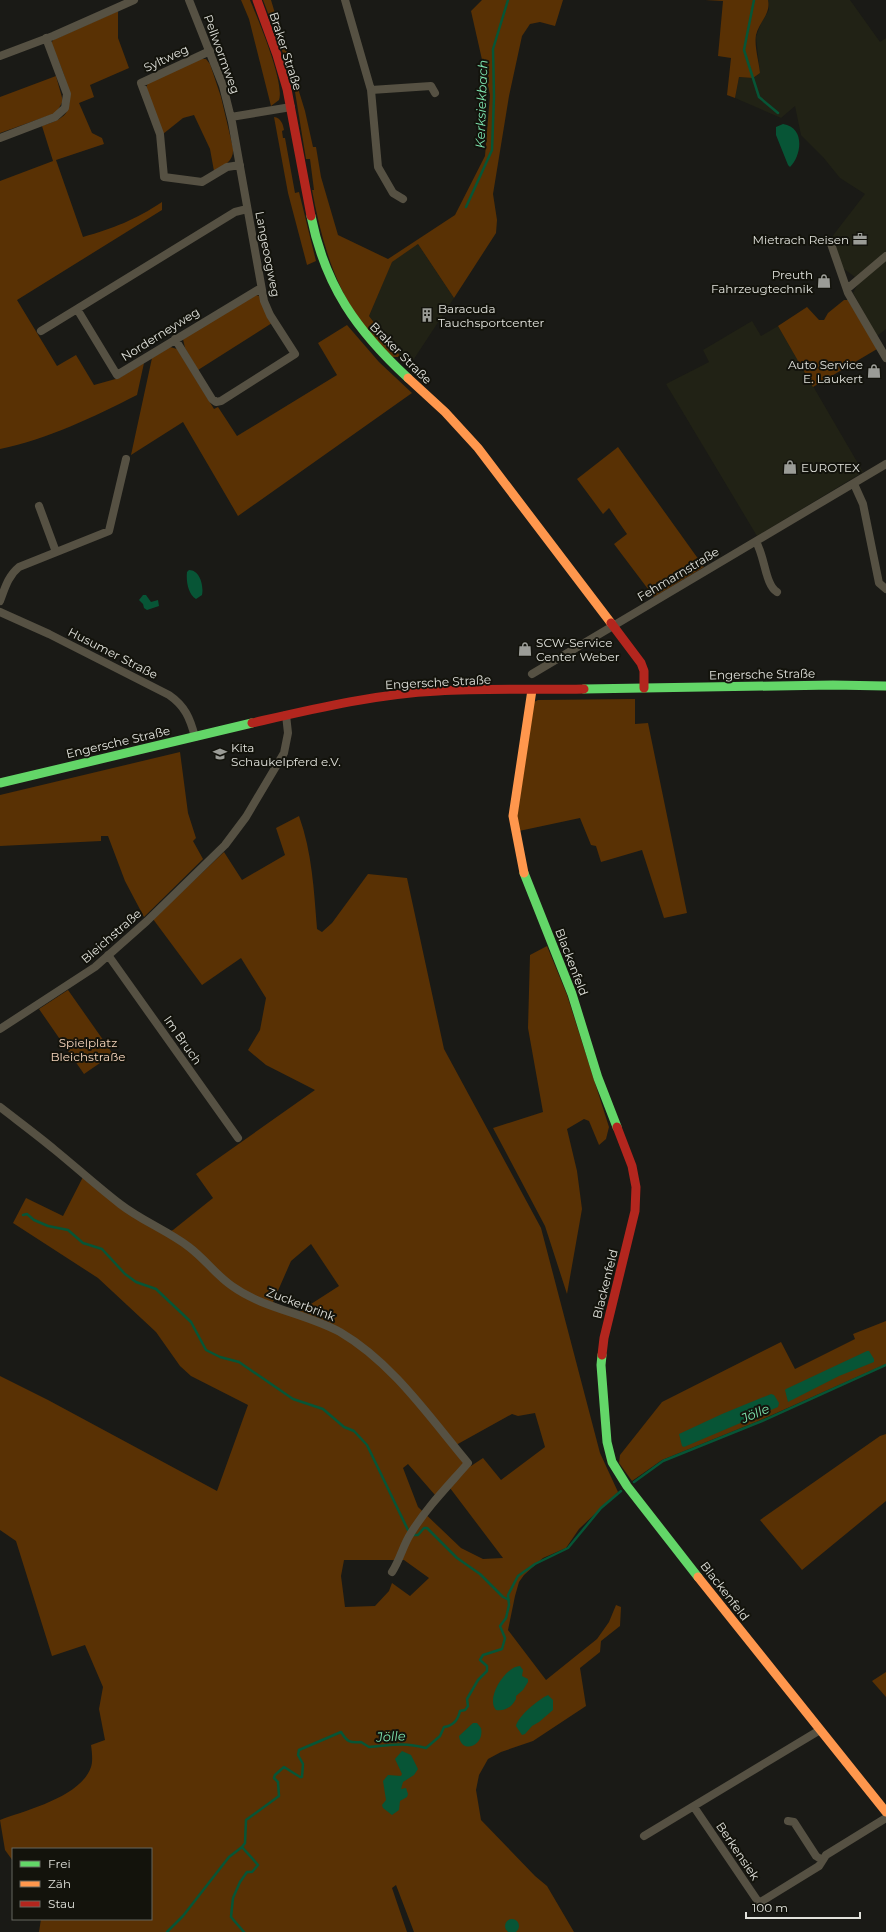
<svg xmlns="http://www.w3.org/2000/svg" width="886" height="1932" font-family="Montserrat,sans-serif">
	<rect width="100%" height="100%" fill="#1a1a16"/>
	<path fill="#212215" d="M768,0H850L880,42L886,38V251L855,277L840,266L831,238L865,194L840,178L823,157L801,135L795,106L781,118L735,98L739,77L753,78L760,73L756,37L761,23L769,10Z
		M418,244L454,298L410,365L401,357L369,316L392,261Z
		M886,260V329L877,336L853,293L858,284Z
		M752,321L761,336L778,326L863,472L757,536L666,384L709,362L703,350Z"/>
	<path fill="#593104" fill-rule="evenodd" d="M241,0H250C258,19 285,83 279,100L271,106L249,19Z
		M263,0H271L274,10L305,111L313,147H316L321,177L338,235L388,259L455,215L485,156L490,95L471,11L482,0H563L555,26L540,22L530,24L522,36L509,96L493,194L497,220L496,233L454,298L418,244L392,262L369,316L401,357H392C382,346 370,335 361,322C333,283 321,238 312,190H314L310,159H306L295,92L281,47Z
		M705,0H768C771,14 759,22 756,35C754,46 759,62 760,73L753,78L739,77L735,98L727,95L731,58L718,56L723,1Z
		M118,11V38L129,68L90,85L94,97L79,103L92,133L102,138L104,144L56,160L83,237C114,228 135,220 162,202V210L17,300L57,366L76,355L94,385L119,378L144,363L137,395C94,417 48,439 0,449V181L53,161L42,126C50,123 61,120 66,113C77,97 58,60 51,44L53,40Z
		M201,59H206L210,64L221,97L233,148C234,161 225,165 214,171L210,149L194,115L183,118L163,134L146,89L148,82Z
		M56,76L63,101L56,113L0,133V97Z
		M274,117C281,118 283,124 284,130L282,131L283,138H285L295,193L299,192L316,261L307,265L288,193Z
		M254,294L259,296L272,323L198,370L185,348L183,339Z
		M844,300H848L877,349L813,387L778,326L807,307L819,320H824L828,313Z
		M347,325L379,362L412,393L238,516L183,422L131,455L152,358L170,347L177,349L214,409L218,407L237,436L337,375L318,343Z
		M618,447L704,567L654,597L614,544L627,534L609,508L603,514L577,479Z
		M635,699V724L648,723L687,913L664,918L642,850L601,862L596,846L591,845L580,818L519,831L517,817L534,702L538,700Z
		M180,752L188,813L196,838L193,841L203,859L144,917L125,881L108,836H101V841L0,846V795Z
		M299,816C312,852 314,890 317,929L322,932L332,923L368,874L407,878L444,1049L541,1228L600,1453L618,1492L579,1529L566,1548L543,1558L524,1575L519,1582L515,1596L508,1630L546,1680L597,1639L609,1622L616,1605L621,1607L620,1626L601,1641L600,1652L580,1668L586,1706L533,1741L501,1752L488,1759L479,1775L476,1790L481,1820L535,1876L547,1886L574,1932H414L396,1885L392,1888L407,1932H39L41,1919H151V1849H13V1861L5,1850L0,1820C26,1810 81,1797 91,1767C93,1761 92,1752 91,1745L105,1740L99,1709L103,1687L85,1645L52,1656L16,1541L0,1530V1376L48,1400L217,1491L248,1405L191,1376L180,1366L156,1332L98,1278L13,1223L26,1198L63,1216L83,1177L163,1234L173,1230L213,1198L196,1174L315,1090L266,1065L248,1050L260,1030L266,998L241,958L202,985L153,919L224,852L242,880L285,855L276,828ZM311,1244L339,1286L297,1313L273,1302L291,1261ZM535,1413L545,1447L501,1480L483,1458L471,1466L456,1445L512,1414L518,1416ZM408,1464L435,1495L450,1488L503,1558L483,1559L461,1548L418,1507L403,1468ZM344,1560H404L429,1578L410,1596L392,1583L389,1591L375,1606L345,1607L341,1576Z
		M547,946L567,995L609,1127L606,1139L599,1145L589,1121L584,1119L567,1129L577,1171L582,1209L567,1294L545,1226L493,1128L543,1112L528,1028L530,955Z
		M68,990L113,1054L84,1074L39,1009Z
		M886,1321V1364L761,1420L662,1460L632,1481L619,1463L620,1455L662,1402L781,1342L795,1369L855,1339L853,1334Z
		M886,1434V1501L802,1570L760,1520L880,1436Z
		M886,1672V1697L872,1681Z"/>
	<path fill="#075536" d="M783,124C805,127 802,155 790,167L788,165L776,135V127Z
		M189,570C200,570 204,586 202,595L196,599C188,594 186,581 187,572Z
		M143,595H146L151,602L158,600L159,606L147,610L144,608L143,604L139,600Z
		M867,1351H869L874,1359V1362L839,1376L788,1402L785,1390L786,1389Z
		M771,1394L774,1395L779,1403L778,1407L684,1447L682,1446L679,1434L722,1414Z
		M520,1666L523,1670L522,1676L528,1679V1682L523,1690L516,1696V1699C511,1708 505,1711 496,1710C485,1698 506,1666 520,1666Z
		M548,1695L553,1700V1710L539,1722L532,1726L525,1734L522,1735L516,1726C518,1716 539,1699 548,1695Z
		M473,1723H477L481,1728C485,1746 461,1755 459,1736Z
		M402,1751L411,1755L418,1769L414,1775L403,1782L401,1789L406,1788L408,1794L407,1797L400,1801L399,1810L392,1815L383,1808L382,1805L386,1800L383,1781L388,1775L401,1776L402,1774L395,1759Z
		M505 1926a7 7 0 1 1 14 0a7 7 0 1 1-14 0Z"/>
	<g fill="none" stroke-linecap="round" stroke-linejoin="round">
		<path stroke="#075536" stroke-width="2.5" d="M754,0L744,50L759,97L778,113
			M466,207L492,150L494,97L493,49L508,0
			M23,1215L27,1214L34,1220L48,1226L68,1230L83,1243L102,1249L125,1274L136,1282L156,1289L191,1322L206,1350L220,1357L239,1362L293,1399L323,1409L344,1427L354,1431L367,1445L408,1530
			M634,1482L663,1461L762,1421L886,1365
			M412,1535H418L424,1528H427L457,1558L480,1574L503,1597L509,1600
			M242,1847C248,1854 253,1859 258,1865L252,1872H247L240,1882L233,1898L231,1917L244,1932
			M167,1932L183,1916L229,1857L242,1847L245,1843L246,1820L279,1796L278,1782L274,1778L275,1775L284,1767L300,1777H302L303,1764L298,1755L299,1750L341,1732C347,1742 350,1743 361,1742L369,1747C393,1745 402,1742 426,1748L440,1736L444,1727C453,1726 458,1720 460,1711L465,1710L468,1706L467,1699L478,1680L487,1671V1666L480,1660L483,1655L502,1649L505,1638L500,1626L506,1618L509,1605L508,1595L518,1576L535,1564L568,1548L601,1508L621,1491"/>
		<path stroke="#565143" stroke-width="8" d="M345,0L371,90L378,167L393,193L403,199
			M210,51L141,83L160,134L164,177L202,182L227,167L240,165
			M0,56L53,36L134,0
			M371,90L431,86L435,93
			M231,117L291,107
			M0,138L55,117L65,108L67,94L46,38
			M247,209L235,212L77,309L117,375L261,288
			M830,241L848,293L886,358
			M847,289L886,256
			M41,331L77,309
			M175,339L212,399L216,402L221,401L295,354L270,315L264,301L232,122L223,86L189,0
			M854,484L863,504L879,583L886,589
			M39,506L56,552
			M756,542C765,556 765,585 777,592
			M0,601C5,588 8,576 19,567L109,531L126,459
			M0,612L49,634L169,695C185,706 190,718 195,737
			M532,674L886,464
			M108,955L238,1138
			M0,1029L95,967L147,921L225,845L246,817L284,753L288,733L286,715
			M0,1107C18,1121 37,1135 55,1150C77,1168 98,1187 120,1204C142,1221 168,1231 189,1247C205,1259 216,1275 232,1286C264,1309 305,1313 340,1332C393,1363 430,1418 468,1463C448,1486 427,1507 411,1533C403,1545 400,1560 392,1572
			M694,1807L759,1903L819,1866L826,1855L886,1818
			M788,1821L794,1822L816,1856L822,1860
			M644,1836L820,1730"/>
		<path stroke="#63d668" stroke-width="9" d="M311,216C325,286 357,331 408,378
			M584,689L833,685L886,686
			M0,783L252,723
			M524,873L572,994L598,1078L617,1127
			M602,1355L601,1365L607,1442L612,1462L627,1486L698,1577"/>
		<path stroke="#ff974d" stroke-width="9" d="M408,378L445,412L478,448L611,623
			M524,873L513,816L532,690
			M698,1577L886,1812"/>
		<path stroke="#b3261e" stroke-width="9" d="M257,0L277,55L287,89L311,216
			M611,623L641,663L644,671V688
			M252,723C313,709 375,694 438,691C487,688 536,690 584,689
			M602,1355L604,1338L635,1211L636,1187L632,1166L617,1127"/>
	</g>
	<defs>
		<symbol id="office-bare" viewBox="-9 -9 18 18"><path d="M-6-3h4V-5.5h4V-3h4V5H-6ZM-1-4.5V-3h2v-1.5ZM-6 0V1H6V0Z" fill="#9b9c97" stroke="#13130c" stroke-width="2.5" paint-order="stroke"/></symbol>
		<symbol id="shop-bare" viewBox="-9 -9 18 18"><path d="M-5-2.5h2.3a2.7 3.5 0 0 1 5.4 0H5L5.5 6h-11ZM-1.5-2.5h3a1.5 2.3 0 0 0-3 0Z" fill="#9b9c97" stroke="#13130c" stroke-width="2.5" paint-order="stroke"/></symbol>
		<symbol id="building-bare" viewBox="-9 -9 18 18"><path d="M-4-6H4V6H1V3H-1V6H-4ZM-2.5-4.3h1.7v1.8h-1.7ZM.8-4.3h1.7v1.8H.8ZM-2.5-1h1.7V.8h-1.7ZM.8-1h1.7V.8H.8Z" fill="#9b9c97" stroke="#13130c" stroke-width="2.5" paint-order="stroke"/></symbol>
		<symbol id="school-bare" viewBox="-9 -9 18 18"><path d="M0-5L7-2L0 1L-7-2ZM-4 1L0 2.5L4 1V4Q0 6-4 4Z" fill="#9b9c97" stroke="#13130c" stroke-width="2.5" paint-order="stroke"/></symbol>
	</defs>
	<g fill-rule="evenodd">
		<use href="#office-bare" x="850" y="229" width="20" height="20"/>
		<use href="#shop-bare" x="814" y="271" width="20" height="20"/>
		<use href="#building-bare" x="417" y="305" width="20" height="20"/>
		<use href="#shop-bare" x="864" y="361" width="20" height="20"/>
		<use href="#shop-bare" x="780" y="457" width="20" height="20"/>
		<use href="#shop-bare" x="515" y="639" width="20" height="20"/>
		<use href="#school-bare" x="210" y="744" width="20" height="20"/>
	</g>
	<g text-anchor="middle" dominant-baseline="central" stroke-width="4" stroke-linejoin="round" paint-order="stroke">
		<g font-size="12" fill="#e1e2dc" stroke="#13130c">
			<text transform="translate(286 51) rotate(72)">Braker Straße</text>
			<text transform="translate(222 54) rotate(70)">Pellwormweg</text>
			<text transform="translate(166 58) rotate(-25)">Syltweg</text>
			<text transform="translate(268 254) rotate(79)">Langeoogweg</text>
			<text transform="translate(160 334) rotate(-32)">Norderneyweg</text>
			<text transform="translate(401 353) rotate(45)">Braker Straße</text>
			<text transform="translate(678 574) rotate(-31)">Fehmarnstraße</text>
			<text transform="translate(113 653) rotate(27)">Husumer Straße</text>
			<text transform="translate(762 674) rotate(-1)">Engersche Straße</text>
			<text transform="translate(438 682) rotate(-3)">Engersche Straße</text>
			<text transform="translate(118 742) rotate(-13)">Engersche Straße</text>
			<text transform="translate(111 936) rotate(-41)">Bleichstraße</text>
			<text transform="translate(572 962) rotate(69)">Blackenfeld</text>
			<text transform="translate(183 1040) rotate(55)">Im Bruch</text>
			<text transform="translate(605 1284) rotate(-76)">Blackenfeld</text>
			<text transform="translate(301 1304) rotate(21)">Zuckerbrink</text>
			<text transform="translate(725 1591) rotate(52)">Blackenfeld</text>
			<text transform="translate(738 1851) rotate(56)">Berkensiek</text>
		</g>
		<g font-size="12" fill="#e1e2dc" stroke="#13130c" text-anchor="start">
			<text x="849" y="239" text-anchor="end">Mietrach Reisen</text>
			<text x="813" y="274" text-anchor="end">Preuth<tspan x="813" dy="14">Fahrzeugtechnik</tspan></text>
			<text x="438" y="308">Baracuda<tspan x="438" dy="14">Tauchsportcenter</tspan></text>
			<text x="863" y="364" text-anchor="end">Auto Service<tspan x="863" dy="14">E. Laukert</tspan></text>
			<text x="801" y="467">EUROTEX</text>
			<text x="536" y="642">SCW-Service<tspan x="536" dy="14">Center Weber</tspan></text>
			<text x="231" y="747">Kita<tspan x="231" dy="14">Schaukelpferd e.V.</tspan></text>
		</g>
		<g font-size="12" fill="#f6d5bc" stroke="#13130c">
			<text x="88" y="1042">Spielplatz<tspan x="88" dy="14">Bleichstraße</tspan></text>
		</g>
		<g font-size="13" font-style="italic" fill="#7de3ae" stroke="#13130c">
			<text transform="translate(481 104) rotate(-88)">Kerksiekbach</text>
			<text transform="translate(755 1413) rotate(-23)">Jölle</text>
			<text transform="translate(391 1736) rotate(-3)">Jölle</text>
		</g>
	</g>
	<rect x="12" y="1848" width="140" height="72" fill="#13130c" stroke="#65665f"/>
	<rect x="20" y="1861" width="20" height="6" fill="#63d668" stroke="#65665f"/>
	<text x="48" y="1868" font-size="12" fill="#e1e2dc">Frei</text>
	<rect x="20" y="1881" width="20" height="6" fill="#ff974d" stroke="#65665f"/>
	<text x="48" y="1888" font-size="12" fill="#e1e2dc">Zäh</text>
	<rect x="20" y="1901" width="20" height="6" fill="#b3261e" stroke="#65665f"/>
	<text x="48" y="1908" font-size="12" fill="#e1e2dc">Stau</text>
	<path d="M746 1912v6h114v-6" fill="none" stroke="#e1e2dc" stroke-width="2"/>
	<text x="752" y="1912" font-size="12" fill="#e1e2dc" stroke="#13130c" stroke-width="3" paint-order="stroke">100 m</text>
</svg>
